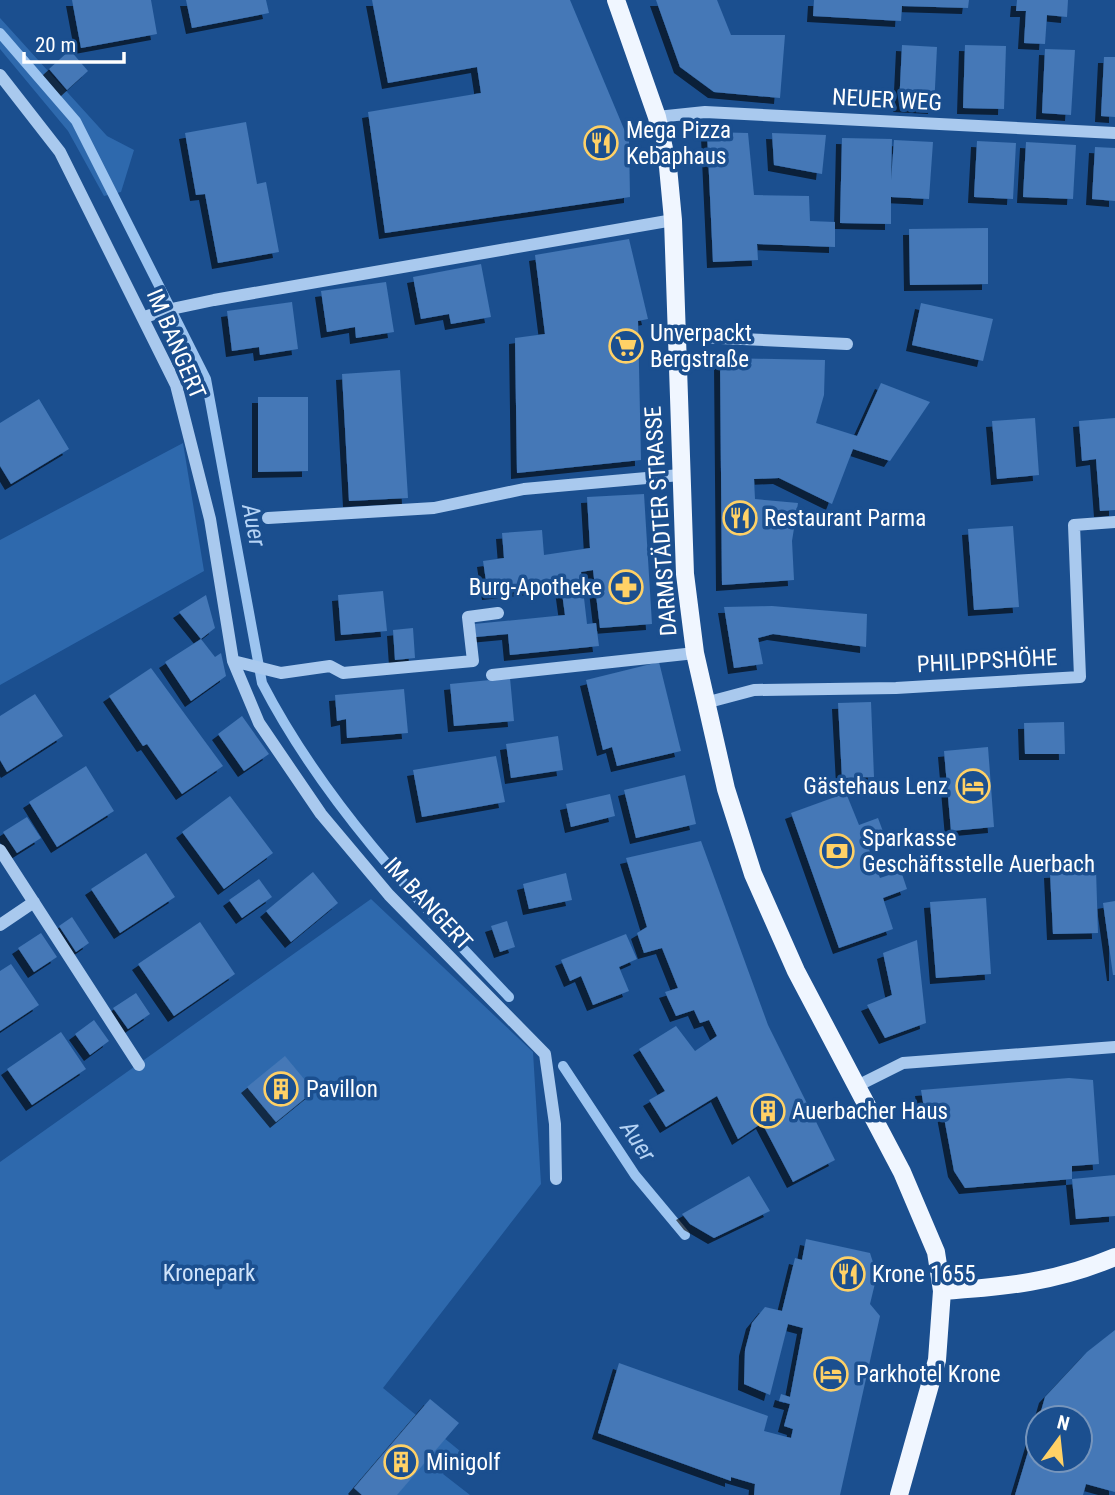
<svg xmlns="http://www.w3.org/2000/svg" width="1115" height="1495" font-family="'Roboto Condensed',sans-serif">
	<defs>
		<filter id="shadow"><feDropShadow dx="-6" dy="6" stdDeviation="0" flood-color="#0009"/></filter>
	</defs>
	<rect width="100%" height="100%" fill="#1b4f8f"/>
	<path fill="#2e69ad" d="M0,18L107,136L134,150L121,192L104,196L68,131L0,49Z
		M183,443L204,571L0,685V540Z
		M371,899L533,1052L541,1184L383,1388L460,1451L443,1474L470,1495H0V1162Z"/>
	<g fill="none" stroke-linecap="round" stroke-linejoin="round">
		<path stroke="#9cc4f0" stroke-width="10" d="M0,33L76,121L206,379L262,683C324,803 417,900 509,997
			M563,1066L635,1175L685,1235"/>
	</g>
	<path fill="#4478b7" filter="url(#shadow)" d="M72,0H151L157,34L81,48Z
		M186,0H266L269,13L192,28Z
		M372,0H570L629,141L630,197L385,233L368,112L481,93L477,67L388,83Z
		M656,0H717L731,35H785L780,98L714,92L680,67Z
		M814,0H969L968,8L902,6L901,21L813,16Z
		M1017,0H1068L1067,17L1047,15L1045,44L1024,43L1026,11H1016Z
		M902,45L937,47L934,108L899,106Z
		M965,45L1006,46L1004,109L963,108Z
		M1045,49L1075,50L1071,115L1042,113Z
		M70,50L88,71L67,90L49,69Z
		M1104,57H1115V117L1101,116Z
		M246,122L257,184L266,182L279,252L218,263L205,194L196,195L185,133Z
		M707,132L748,133L754,195L809,196L810,221L835,222V247L757,244L758,260L713,262Z
		M772,133L826,135L822,174L774,165Z
		M842,138L892,139L891,180L894,140L933,142L929,199L891,197V224L840,223Z
		M977,141L1016,143L1013,199L974,197Z
		M1026,142L1076,145L1073,199L1023,197Z
		M1095,147L1115,148V201L1092,199Z
		M988,228V284L910,285L909,229Z
		M629,239L648,319L638,321L641,460L517,473L515,338L545,334L535,255Z
		M481,264L491,317L451,324L449,314L421,319L413,277Z
		M386,282L394,332L356,338L355,327L327,332L321,291Z
		M292,302L298,349L260,355L259,347L232,351L227,311Z
		M921,303L993,319L983,361L912,345Z
		M720,358L825,360L824,395L816,423L857,436L881,383L930,402L890,461L853,449L832,504L779,478L754,479L755,499L798,503L792,541L794,580L722,585Z
		M400,370L408,498L349,501L342,374Z
		M258,397H308V471L258,472Z
		M39,399L69,449L11,484L0,466V423Z
		M1035,418L1039,475L997,479L992,421Z
		M1115,418V510L1100,511L1096,459L1082,461L1079,421Z
		M644,494L652,624L600,628L593,570L581,572L587,624L596,623L599,646L510,655L508,634L476,637L474,624L565,615L561,586L488,594L483,561L504,558L502,533L542,530L544,555L590,548L587,497Z
		M1013,526L1019,607L974,610L968,529Z
		M383,591L387,631L341,635L338,595Z
		M206,595L215,628L201,639L215,657L221,653L226,676L191,701L165,662L201,639L179,612Z
		M772,606L867,614L866,647L773,634L758,638L763,664L734,668L724,607Z
		M413,628L415,658L395,660L393,630Z
		M659,662L681,751L617,766L612,747L603,750L586,680Z
		M151,668L223,766L182,794L147,744L143,746L109,696Z
		M510,678L514,721L454,726L450,684Z
		M404,689L408,733L347,738L346,719L337,721L335,695Z
		M35,694L63,736L7,772L0,760V716Z
		M871,702L874,777L842,778L838,703Z
		M242,716L269,754L244,771L218,734Z
		M1064,722L1065,754H1025L1024,723Z
		M558,736L563,770L511,778L506,744Z
		M988,747L994,827L951,831L944,751Z
		M496,756L505,802L422,817L413,770Z
		M86,766L114,811L57,847L29,802Z
		M685,775L696,824L636,838L624,790Z
		M846,793L859,825L878,818L885,837L867,844L880,878L901,871L907,889L883,898L893,929L839,948L791,813Z
		M610,794L615,816L571,827L566,804Z
		M230,796L273,853L224,889L182,832Z
		M27,817L41,838L17,853L3,832Z
		M701,841L768,1025L835,1160L793,1182L762,1123L738,1139L717,1096L666,1127L649,1100L665,1091L639,1049L676,1026L695,1051L717,1036L709,1020L700,1023L694,1010L676,1016L665,992L678,988L662,948L644,953L637,933L647,927L626,858Z
		M146,853L175,897L120,933L91,889Z
		M1096,870L1098,933L1053,934L1050,872Z
		M313,872L338,903L291,942L266,911Z
		M566,873L572,900L529,909L523,884Z
		M259,879L272,897L242,918L229,900Z
		M986,898L991,974L936,978L930,902Z
		M1115,901V975H1113L1103,903Z
		M72,917L89,943L76,952L59,926Z
		M507,921L515,947L500,952L491,926Z
		M200,922L235,974L174,1016L138,964Z
		M41,933L57,957L34,972L18,948Z
		M626,934L637,959L619,967L629,991L593,1005L581,976L570,981L561,960Z
		M917,940L926,1023L885,1038L867,1005L892,995L883,953Z
		M11,964L39,1005L0,1031V971Z
		M136,993L150,1014L128,1029L113,1008Z
		M94,1020L109,1041L90,1055L75,1034Z
		M61,1032L86,1069L32,1105L7,1069Z
		M285,1056L314,1091L276,1122L247,1087Z
		M1069,1078L1093,1080L1099,1164L1072,1166V1179L1115,1175V1216L1076,1219L1072,1179L965,1188L954,1171L942,1107L924,1108L921,1090Z
		M749,1176L770,1211L714,1238L690,1224L682,1214Z
		M806,1239L870,1253L877,1275L870,1304L880,1316L840,1495H754L755,1484L731,1477V1481L598,1433L619,1363L768,1416L764,1431L791,1438L793,1429L784,1426L790,1404L779,1401L781,1394L790,1397L803,1328L788,1324L770,1395L744,1384L745,1350L752,1323L765,1307L782,1311L795,1258L802,1260Z
		M1115,1330V1492L1086,1484L1083,1495H1015L1037,1422L1038,1460H1080V1418H1039L1045,1397L1087,1352Z
		M430,1399L459,1423L397,1495H362L354,1488Z"/>
	<g fill="none" stroke-linecap="round" stroke-linejoin="round">
		<path stroke="#a9c9ee" stroke-width="12" d="M0,75L60,152L176,385L210,519L233,661L259,723L321,814L389,895L545,1054L555,1124L556,1179
			M657,117L705,112L1115,133
			M145,317L162,311L214,300L673,220
			M677,336L847,344
			M268,518L434,508L524,489L680,475
			M233,661L281,673L330,666L343,673L473,661L468,617L498,613
			M492,675L695,653
			M705,703L754,690L896,688L1080,677L1074,525L1115,522
			M0,850L139,1065
			M0,925L34,902
			M859,1085L903,1063L1115,1047"/>
		<path stroke="#f0f6ff" stroke-width="18" d="M616,0L657,117L668,167L673,220L685,574L695,653L726,789L753,874L796,971L902,1172L936,1252L942,1291L937,1360L899,1495
			M942,1291C1005,1287 1056,1282 1115,1257"/>
	</g>
	<defs>
		<symbol id="restaurant-ring" viewBox="-11 -11 22 22"><circle r="9.5" fill="#1b4f8f" stroke="#ffd166" stroke-width="1.5"/><path d="M-5-6h1v4h1v-4h1v4h1v-4h1v5L-1.5 .5V6h-2V.5L-5-1ZM5-6V6H3V1.5H1.5Q1.5-4 5-6Z" fill="#ffd166"/></symbol>
		<symbol id="supermarket-ring" viewBox="-11 -11 22 22"><circle r="9.5" fill="#1b4f8f" stroke="#ffd166" stroke-width="1.5"/><path d="M-6-5.5h2.5l.6 2H6L4.5 2H-2.5L-4.4-4H-6ZM-1.5 3.2a1.3 1.3 0 1 0 .1 0ZM3 3.2a1.3 1.3 0 1 0 .1 0Z" fill="#ffd166"/></symbol>
		<symbol id="pharmacy-ring" viewBox="-11 -11 22 22"><circle r="9.5" fill="#1b4f8f" stroke="#ffd166" stroke-width="1.5"/><path d="M-2-6h4v4h4v4h-4v4h-4v-4h-4v-4h4Z" fill="#ffd166"/></symbol>
		<symbol id="hotel-ring" viewBox="-11 -11 22 22"><circle r="9.5" fill="#1b4f8f" stroke="#ffd166" stroke-width="1.5"/><path d="M-6-4.5h1.5V1H6V5H4.5V3h-9V5H-6ZM-4 0a1.8 1.8 0 1 1 3.6 0ZM.5 0V-2.5h3Q6-2.5 6 0Z" fill="#ffd166"/></symbol>
		<symbol id="bank-ring" viewBox="-11 -11 22 22"><circle r="9.5" fill="#1b4f8f" stroke="#ffd166" stroke-width="1.5"/><path d="M-6-4H6V4H-6ZM0-2.3a2.3 2.3 0 1 0 0 4.6a2.3 2.3 0 1 0 0-4.6Z" fill="#ffd166"/></symbol>
		<symbol id="building-ring" viewBox="-11 -11 22 22"><circle r="9.5" fill="#1b4f8f" stroke="#ffd166" stroke-width="1.5"/><path d="M-4-6H4V6H1V3H-1V6H-4ZM-2.5-4.3h1.7v1.8h-1.7ZM.8-4.3h1.7v1.8H.8ZM-2.5-1h1.7V.8h-1.7ZM.8-1h1.7V.8H.8Z" fill="#ffd166"/></symbol>
	</defs>
	<g fill-rule="evenodd">
		<use href="#restaurant-ring" x="582" y="124" width="38" height="38"/>
		<use href="#supermarket-ring" x="607" y="327" width="38" height="38"/>
		<use href="#restaurant-ring" x="721" y="499" width="38" height="38"/>
		<use href="#pharmacy-ring" x="607" y="568" width="38" height="38"/>
		<use href="#hotel-ring" x="954" y="767" width="38" height="38"/>
		<use href="#bank-ring" x="818" y="832" width="38" height="38"/>
		<use href="#building-ring" x="262" y="1070" width="38" height="38"/>
		<use href="#building-ring" x="749" y="1092" width="38" height="38"/>
		<use href="#restaurant-ring" x="829" y="1255" width="38" height="38"/>
		<use href="#hotel-ring" x="812" y="1355" width="38" height="38"/>
		<use href="#building-ring" x="382" y="1443" width="38" height="38"/>
	</g>
	<g text-anchor="middle" dominant-baseline="central" stroke-width="7" stroke-linejoin="round" paint-order="stroke">
		<g font-size="23" fill="#fff" stroke="#1b4f8f">
			<text transform="translate(887 100) rotate(3)">NEUER WEG</text>
			<text transform="translate(176 344) rotate(67)">IM BANGERT</text>
			<text transform="translate(661 521) rotate(-94)">DARMSTÄDTER STRASSE</text>
			<text transform="translate(987 661) rotate(-3)">PHILIPPSHÖHE</text>
			<text transform="translate(428 904) rotate(47)">IM BANGERT</text>
		</g>
		<g font-size="23" fill="#fff" stroke="#1b4f8f" text-anchor="start">
			<text x="626" y="130">Mega Pizza<tspan x="626" dy="26">Kebaphaus</tspan></text>
			<text x="650" y="333">Unverpackt<tspan x="650" dy="26">Bergstraße</tspan></text>
			<text x="764" y="518">Restaurant Parma</text>
			<text x="602" y="587" text-anchor="end">Burg-Apotheke</text>
			<text x="948" y="786" text-anchor="end">Gästehaus Lenz</text>
			<text x="862" y="838">Sparkasse<tspan x="862" dy="26">Geschäftsstelle Auerbach</tspan></text>
			<text x="306" y="1089">Pavillon</text>
			<text x="792" y="1111">Auerbacher Haus</text>
			<text x="872" y="1274">Krone 1655</text>
			<text x="856" y="1374">Parkhotel Krone</text>
			<text x="426" y="1462">Minigolf</text>
		</g>
		<g font-size="23" fill="#cfe3fa" stroke="#1b4f8f">
			<text x="209" y="1273">Kronepark</text>
		</g>
		<g font-size="24" font-style="italic" fill="#b5d3f5" stroke="#1b4f8f">
			<text transform="translate(254 525) rotate(79)">Auer</text>
			<text transform="translate(638 1141) rotate(56)">Auer</text>
		</g>
	</g>
	<g transform="translate(1059 1439) rotate(15)"><circle r="33" fill="#1b4f8f" stroke="#7695bc" stroke-width="2"/>
	<path d="M0-5L12 26L0 18L-12 26Z" fill="#ffd166"/>
	<text y="-10" font-size="19" font-weight="bold" text-anchor="middle" fill="#ffffff">N</text>
	</g>
	<path d="M24 52v10h100v-10" fill="none" stroke="#ffffff" stroke-width="3.5"/>
	<text x="35" y="52" font-size="21" fill="#ffffff" stroke="#1b4f8f" stroke-width="5" paint-order="stroke">20 m</text>
</svg>
